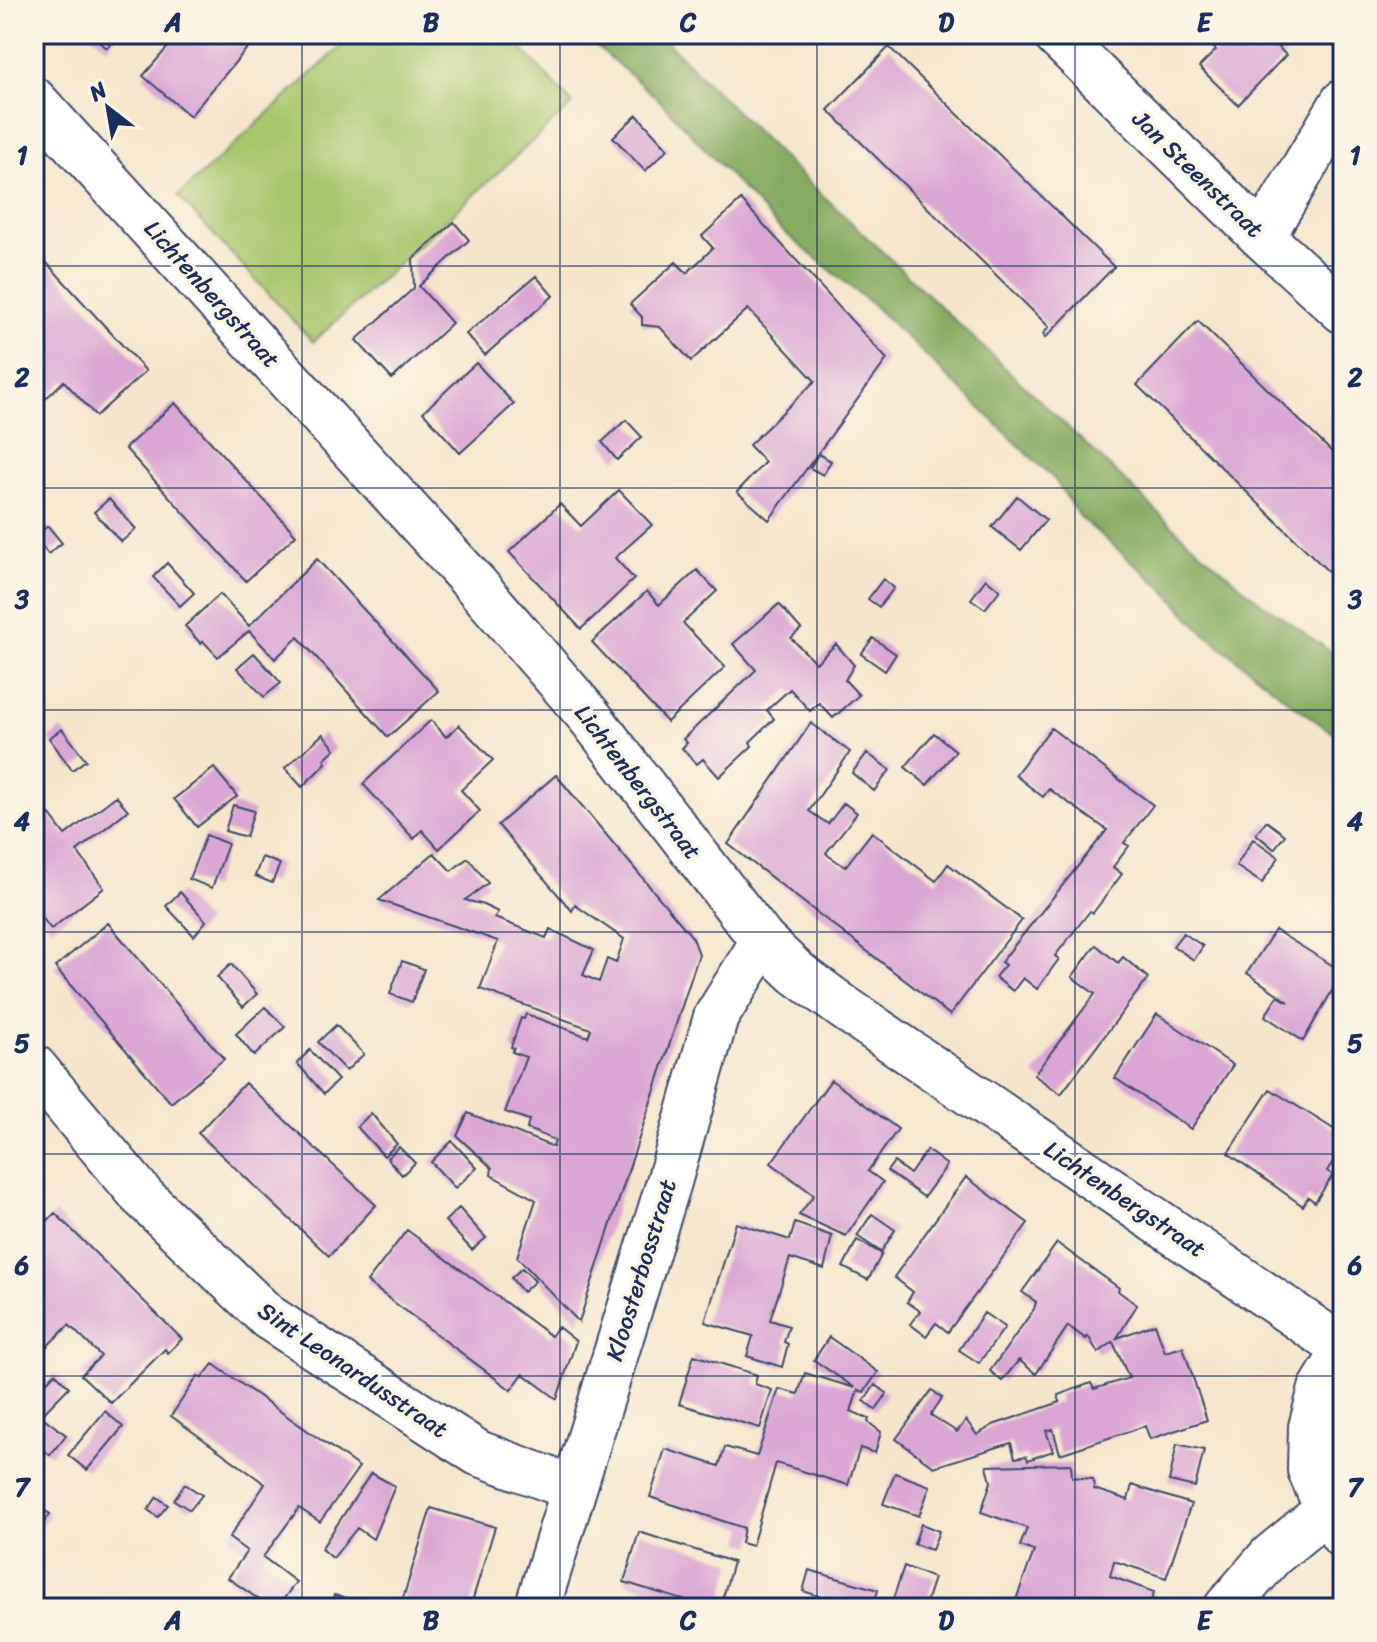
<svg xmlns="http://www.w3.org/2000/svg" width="1377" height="1642" font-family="Sriracha,sans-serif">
	<rect width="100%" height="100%" fill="#fcf5e5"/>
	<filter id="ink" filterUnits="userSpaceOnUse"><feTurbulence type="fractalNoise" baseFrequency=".0125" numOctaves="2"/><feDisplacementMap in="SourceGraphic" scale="16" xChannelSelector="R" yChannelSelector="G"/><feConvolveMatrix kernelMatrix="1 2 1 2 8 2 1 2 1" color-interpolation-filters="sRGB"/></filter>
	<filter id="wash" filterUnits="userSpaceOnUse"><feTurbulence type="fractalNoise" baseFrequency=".006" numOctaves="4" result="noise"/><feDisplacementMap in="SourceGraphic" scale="32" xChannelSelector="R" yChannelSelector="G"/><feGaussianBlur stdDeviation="1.8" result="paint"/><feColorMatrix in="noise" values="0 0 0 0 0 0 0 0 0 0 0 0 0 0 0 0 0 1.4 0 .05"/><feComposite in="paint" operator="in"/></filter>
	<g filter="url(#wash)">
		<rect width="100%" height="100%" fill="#f6e5cc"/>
		<path fill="#a9c66d" stroke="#627a66" stroke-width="2" d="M355,34H508L573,104L313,342L178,196Z"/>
		<path fill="#86ab60" stroke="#506d5f" stroke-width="2" d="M583,34H659L779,154L1186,539L1259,601L1343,660V732L1330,731L1290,702L1204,633L1164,589L1081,518L1054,479L875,307L779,228L659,100Z"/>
		<g id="blocks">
			<path fill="#daa6d4" d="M90,34H119L107,48Z
				M179,34H259L190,116L143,76Z
				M1200,34H1265L1286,55L1238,105L1199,67L1216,50Z
				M889,47L1114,267L1045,338L1043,334L1049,327L828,110Z
				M637,115L668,149L645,171L613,137Z
				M741,200L887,359L769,520L737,492L765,462L749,445L815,381L748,309L691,361L660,327L642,325V317L630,304L676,262L687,273L713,248L702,236Z
				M454,222L469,240L419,286L452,323L392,379L356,340L414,288L413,259Z
				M34,249L146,371L96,416L64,381L34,410Z
				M536,276L553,296L485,355L466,334Z
				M1198,321L1343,463V586L1137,385Z
				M476,363L514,404L460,453L423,412Z
				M175,403L296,535L246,581L125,448Z
				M626,420L642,437L617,460L602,442Z
				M818,454L831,461L823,475L810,468Z
				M619,490L652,525L615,558L634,579L581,629L509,552L560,504L581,526Z
				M1017,496L1046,520L1021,550L992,527Z
				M109,499L136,529L121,542L94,512Z
				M48,526L62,543L48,554L34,536Z
				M317,559L439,691L388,737L298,637L275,659L249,631L218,657L203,641L201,644L185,626L220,594L249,626Z
				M167,563L194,593L180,606L153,577Z
				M697,570L717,591L683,623L725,667L667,722L592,642L647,591L659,605Z
				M883,579L894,588L879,607L868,599Z
				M986,579L1000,590L985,609L971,599Z
				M779,604L801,629L791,638L816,663L836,644L854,665L845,680L859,695L833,718L819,703L810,711L790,689L767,710L774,719L750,742L752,746L719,777L703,759L697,764L682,748L687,743L683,739L756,670L733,644Z
				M873,638L896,654L885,671L861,654Z
				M254,653L281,683L264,697L237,668Z
				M431,720L446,737L459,725L493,760L461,790L480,811L439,849L422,830L414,839L363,784Z
				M811,723L850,752L809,811L828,824L844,803L857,813L826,853L829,856L845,867L872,832L936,881L948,864L1022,920L950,1015L728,844Z
				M1051,728L1153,805L1124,843L1129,846L1113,867L1122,874L1093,913L1090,911L1055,956L1059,959L1037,989L1023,978L1013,991L995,977L1005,965L1001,962L1107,830L1049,789L1043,797L1015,775Z
				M62,729L86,760L72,770L49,738Z
				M934,733L956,751L927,785L905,767Z
				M323,734L335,749L324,759L326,763L302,787L285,768Z
				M867,753L890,770L874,791L852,773Z
				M214,768L237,796L197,827L174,799Z
				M556,775L693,938L699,954L579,1322L517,1257L536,1200L491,1175L492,1168L457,1136L468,1113L553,1147L555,1140L527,1129L529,1120L505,1112L526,1057L512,1052L514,1048L511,1047L521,1018L524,1019L526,1014L588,1037L591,1029L480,989L498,941L379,900L434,853L451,871L468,858L488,883L465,900L481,904L498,912L494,918L500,920L546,938L550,929L594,950L583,975L599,982L607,959L616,963L624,939L575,905L572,911L498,825Z
				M34,794L65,835L116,796L128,810L77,851L104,888L51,929L34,907Z
				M233,805L254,811L246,837L225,831Z
				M1266,821L1285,835L1274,849L1256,834Z
				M206,835L228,844L212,888L189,879Z
				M1253,839L1279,857L1262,883L1236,866Z
				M262,857L280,864L272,883L255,876Z
				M180,892L206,921L194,936L166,906Z
				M108,923L224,1059L171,1103L55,967Z
				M1275,930L1343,972L1303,1041L1265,1016L1278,996L1289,1002L1247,973Z
				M1183,933L1203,946L1194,960L1173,946Z
				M1096,945L1118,963L1123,957L1148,978L1061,1094L1034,1075L1095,994L1072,977Z
				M402,961L424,969L412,1002L390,994Z
				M231,964L257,994L243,1007L217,977Z
				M265,1007L285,1027L254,1056L236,1034Z
				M1157,1014L1233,1065L1191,1129L1115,1078Z
				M336,1025L364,1054L346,1071L318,1042Z
				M310,1050L338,1080L324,1094L297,1063Z
				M831,1080L898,1129L868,1171L883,1182L846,1236L799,1215L814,1195L771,1163Z
				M245,1083L376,1205L329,1256L198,1133Z
				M1270,1089L1343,1135V1146L1327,1171L1333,1175L1315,1202L1308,1197L1303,1206L1228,1153Z
				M371,1113L397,1144L384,1156L357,1127Z
				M452,1141L477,1168L455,1188L431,1162Z
				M399,1147L415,1163L402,1175L387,1158Z
				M927,1150L947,1165L924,1197L887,1171L894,1162L910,1174Z
				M966,1177L1028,1223L948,1332L936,1323L926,1336L910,1324L920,1311L907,1302L913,1292L894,1277Z
				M459,1208L486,1238L472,1250L445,1221Z
				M55,1213L182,1339L168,1353L165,1349L111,1403L81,1375L101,1356L69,1325L34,1359V1235Z
				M872,1214L895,1230L881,1252L857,1236Z
				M736,1223L790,1240L795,1223L832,1236L824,1269L790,1258L770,1320L789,1326L784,1342L788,1344L782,1367L747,1356L753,1336L705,1322Z
				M407,1230L551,1336L558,1327L576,1341L557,1399L523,1374L511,1390L367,1282Z
				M857,1240L882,1254L868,1280L843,1267Z
				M1057,1243L1119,1288L1118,1291L1137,1305L1117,1338L1155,1324L1165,1352L1183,1347L1207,1420L1150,1439L1145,1426L1060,1454L1053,1429L1046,1431L1053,1451L1028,1460L1026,1456L1015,1458L1011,1443L934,1467L896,1439L932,1390L942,1398L931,1415L957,1432L966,1420L977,1435L993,1425L1060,1402L1058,1395L1091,1383L1094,1389L1129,1378L1113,1342L1098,1353L1088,1336L1086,1339L1068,1326L1036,1374L1019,1360L1002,1381L990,1371L1034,1309L1036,1302L1022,1292Z
				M522,1268L535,1281L523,1292L511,1278Z
				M984,1313L1005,1327L979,1363L959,1350Z
				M829,1337L878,1372L864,1392L858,1390L851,1411L869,1419L868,1422L881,1432L875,1453L860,1448L848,1485L776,1463L752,1546L741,1543L744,1528L650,1497L665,1449L719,1466L725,1447L757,1456L779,1389L798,1394L805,1373L855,1388L814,1360Z
				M694,1355L757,1375L755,1384L772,1390L760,1428L679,1404Z
				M213,1364L359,1467L320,1522L299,1508L263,1557L296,1582L277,1608H271L228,1578L247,1551L229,1538L265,1484L171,1416L198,1376L202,1378Z
				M55,1373L69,1387L41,1416L66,1435L50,1455L34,1443V1395Z
				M875,1385L887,1393L876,1410L864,1401Z
				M105,1411L123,1427L87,1470L68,1455Z
				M1177,1444L1204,1450L1195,1487L1169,1481Z
				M1071,1464L1072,1477L1093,1479L1094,1489L1128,1500L1132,1485L1191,1504L1166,1578L1114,1561L1110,1576L1154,1592L1149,1608H1013L1034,1551L1020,1546L1027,1528L981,1512L991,1482L987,1466Z
				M371,1473L395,1486L373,1539L357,1528L333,1558L321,1549Z
				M895,1473L930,1486L919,1516L883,1504Z
				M185,1484L202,1495L190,1510L174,1500Z
				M157,1497L168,1505L158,1517L148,1510Z
				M35,1504L50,1514L34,1536V1506Z
				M431,1508L495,1527L470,1608H400Z
				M921,1524L939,1531L932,1550L914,1544Z
				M639,1532L733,1562L720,1608H709L624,1582Z
				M904,1566L934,1578L924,1608H890Z
				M809,1570L878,1590L873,1608H857L803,1591Z
				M334,1595L353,1600L351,1608H330Z"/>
		</g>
	</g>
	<g filter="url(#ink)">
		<use href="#blocks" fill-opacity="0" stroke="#3c4a6e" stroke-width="2"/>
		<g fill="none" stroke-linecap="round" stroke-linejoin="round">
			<defs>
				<path id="minor" d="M1055,34L1262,237L1343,311
					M34,100L475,584L589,716L763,941L797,973L843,1007L1343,1348
					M1262,237L1343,102
					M34,1067L143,1197L268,1317L478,1453L573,1488
					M1343,1353L1321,1389L1311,1427L1310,1470L1327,1510L1343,1536
					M537,1608L669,1182L716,1017L763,941
					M1226,1608L1271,1556L1327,1510"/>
			</defs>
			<use href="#minor" stroke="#3c4a6e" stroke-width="48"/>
			<use href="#minor" stroke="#fff" stroke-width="44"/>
		</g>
	</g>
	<path fill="none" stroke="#1b2f5e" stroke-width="2" stroke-opacity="0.55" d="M302,34V1608M560,34V1608M817,34V1608M1075,34V1608M34,266H1343M34,488H1343M34,710H1343M34,932H1343M34,1154H1343M34,1376H1343"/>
	<g text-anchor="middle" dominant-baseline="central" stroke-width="7" stroke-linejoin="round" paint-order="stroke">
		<g font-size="24" fill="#1b2f5e" stroke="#fcf5e5">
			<text transform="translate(1198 174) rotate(44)">Jan Steenstraat</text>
			<text transform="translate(212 294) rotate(48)">Lichtenbergstraat</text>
			<text transform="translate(638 782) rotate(52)">Lichtenbergstraat</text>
			<text transform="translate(1125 1199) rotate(34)">Lichtenbergstraat</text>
			<text transform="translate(641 1270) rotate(-73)">Kloosterbosstraat</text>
			<text transform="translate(353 1370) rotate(34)">Sint Leonardusstraat</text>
		</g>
	</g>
	<rect width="1377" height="1642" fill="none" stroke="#fcf5e5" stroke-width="88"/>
	<g transform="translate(108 108) rotate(329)" stroke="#fcf5e5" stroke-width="6" paint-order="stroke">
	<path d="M0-6L14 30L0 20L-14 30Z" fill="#1b2f5e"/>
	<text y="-12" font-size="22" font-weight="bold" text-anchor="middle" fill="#1b2f5e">N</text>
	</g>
	<rect x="44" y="44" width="1289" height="1554" fill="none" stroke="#1b2f5e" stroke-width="3"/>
	<g font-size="26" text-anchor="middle" font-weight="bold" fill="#1b2f5e">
		<text x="173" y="31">A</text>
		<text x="431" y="31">B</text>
		<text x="688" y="31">C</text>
		<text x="946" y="31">D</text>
		<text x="1204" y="31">E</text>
		<text x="22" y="164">1</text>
		<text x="1355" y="164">1</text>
		<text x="22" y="386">2</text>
		<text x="1355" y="386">2</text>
		<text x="22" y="608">3</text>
		<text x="1355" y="608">3</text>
		<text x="22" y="830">4</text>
		<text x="1355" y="830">4</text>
		<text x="22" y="1052">5</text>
		<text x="1355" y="1052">5</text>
		<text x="22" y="1274">6</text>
		<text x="1355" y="1274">6</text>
		<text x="22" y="1496">7</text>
		<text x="1355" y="1496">7</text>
		<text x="173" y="1629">A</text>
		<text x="431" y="1629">B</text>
		<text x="688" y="1629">C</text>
		<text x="946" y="1629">D</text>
		<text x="1204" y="1629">E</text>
	</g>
</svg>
